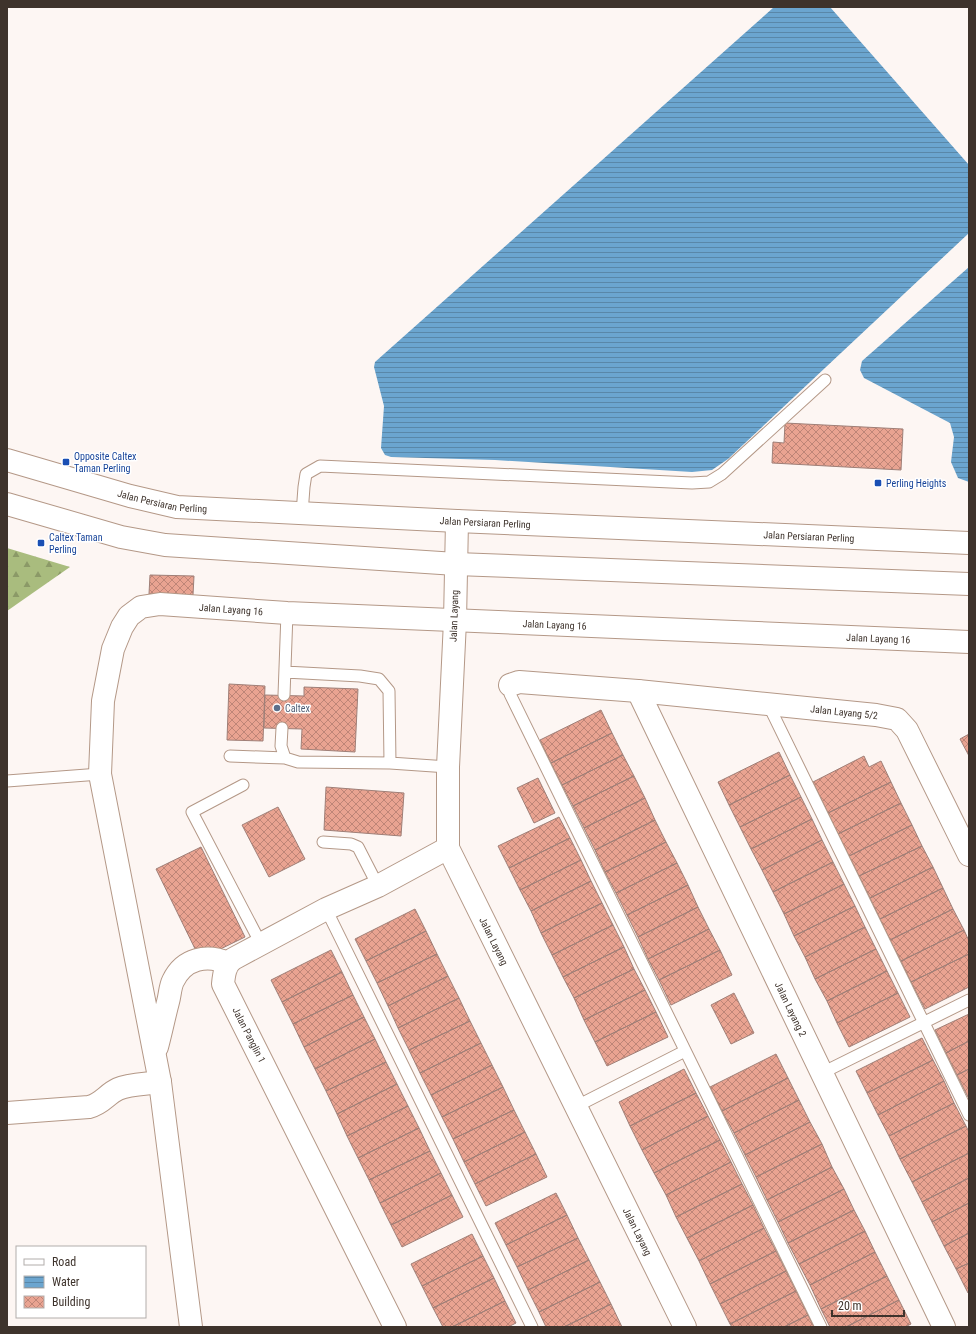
<svg xmlns="http://www.w3.org/2000/svg" width="976" height="1334" font-family="'Roboto Condensed',sans-serif">
	<defs>
		<pattern id="forest-firs" width="22" height="20" patternUnits="userSpaceOnUse"><rect width="22" height="20" fill="#a9bc7e"/><path d="M5 1l3.5 6h-7zM16 11l3.5 6h-7z" fill="#8b9967"/></pattern>
		<pattern id="water-rules" width="6" height="5" patternUnits="userSpaceOnUse"><rect width="6" height="5" fill="#6ba5cf"/><path d="M0 2.5h6" fill="none" stroke="#5987a8"/></pattern>
		<pattern id="building-cross-hatch" width="8" height="8" patternUnits="userSpaceOnUse"><rect width="8" height="8" fill="#e9a391"/><path d="M0 0l8 8M0 8l8-8" fill="none" stroke="#be8577"/></pattern>
	</defs>
	<rect width="100%" height="100%" fill="#fdf6f3"/>
	<path fill="url(#forest-firs)" d="M7,548L70,567L7,611Z"/>
	<path fill="url(#water-rules)" d="M774,7H830L969,165V233L728,459L712,470L692,472L495,460L391,457L385,455L381,448L384,406L374,367L375,362Z
		M969,267V482L958,478L951,462L954,437L950,423L864,378L860,370L862,361Z"/>
	<path fill="url(#building-cross-hatch)" stroke="#9f7f77" d="M785,423L903,429L901,470L772,463L773,442L784,443Z
		M150,575L194,576L193,595L149,594Z
		M229,684L265,686L263,741L227,740Z
		M304,687L358,689L355,752L301,749L302,729L264,728L265,695L304,696Z
		M601,710L612,733L551,763L540,740Z
		M612,733L623,755L562,785L551,763Z
		M969,734V756L960,739Z
		M779,752L790,775L729,805L718,782Z
		M623,755L634,776L573,806L562,785Z
		M864,756L869,767L881,761L891,782L828,813L813,782Z
		M790,775L801,797L740,827L729,805Z
		M634,776L645,798L584,828L573,806Z
		M538,778L555,813L534,823L517,788Z
		M891,782L901,803L838,834L828,813Z
		M326,787L404,793L401,836L324,830Z
		M801,797L812,819L751,849L740,827Z
		M645,798L655,820L595,850L584,828Z
		M901,803L912,825L849,856L838,834Z
		M278,807L305,859L269,877L242,825Z
		M559,817L570,838L509,868L498,846Z
		M812,819L822,840L762,870L751,849Z
		M655,820L666,842L605,872L595,850Z
		M912,825L922,846L859,876L849,856Z
		M570,838L581,860L520,890L509,868Z
		M822,840L833,862L773,892L762,870Z
		M666,842L677,863L616,893L605,872Z
		M922,846L933,867L870,898L859,876Z
		M201,847L245,937L200,959L156,869Z
		M581,860L591,881L531,911L520,890Z
		M833,862L844,884L784,914L773,892Z
		M677,863L688,885L627,915L616,893Z
		M933,867L943,888L880,919L870,898Z
		M591,881L602,903L541,933L531,911Z
		M844,884L855,906L794,936L784,914Z
		M688,885L698,907L638,937L627,915Z
		M943,888L953,909L890,940L880,919Z
		M602,903L613,925L552,955L541,933Z
		M855,906L865,927L805,957L794,936Z
		M698,907L709,929L648,959L638,937Z
		M415,909L426,931L366,961L355,939Z
		M953,909L964,930L901,961L890,940Z
		M613,925L624,947L563,977L552,955Z
		M865,927L876,949L815,979L805,957Z
		M709,929L720,950L659,980L648,959Z
		M964,930L969,941V954L911,982L901,961Z
		M426,931L437,954L377,983L366,961Z
		M624,947L634,969L574,998L563,977Z
		M876,949L887,971L827,1001L815,979Z
		M331,950L342,972L282,1002L271,980Z
		M720,950L732,975L671,1005L659,980Z
		M437,954L448,976L388,1006L377,983Z
		M969,954V987L925,1009L911,982Z
		M634,969L645,990L584,1020L574,998Z
		M887,971L898,993L837,1023L827,1001Z
		M342,972L353,995L293,1024L282,1002Z
		M448,976L459,998L398,1028L388,1006Z
		M645,990L656,1012L595,1042L584,1020Z
		M734,993L754,1033L731,1044L711,1005Z
		M898,993L910,1017L849,1047L837,1023Z
		M353,995L364,1017L304,1047L293,1024Z
		M459,998L470,1021L409,1050L398,1028Z
		M656,1012L668,1037L607,1066L595,1042Z
		M969,1014V1041L946,1053L935,1030Z
		M364,1017L375,1039L315,1069L304,1047Z
		M470,1021L481,1043L420,1073L409,1050Z
		M922,1038L933,1060L867,1093L856,1071Z
		M375,1039L386,1062L326,1091L315,1069Z
		M969,1041V1069L957,1075L946,1053Z
		M481,1043L492,1065L431,1095L420,1073Z
		M776,1054L788,1078L722,1111L710,1087Z
		M933,1060L944,1081L878,1115L867,1093Z
		M386,1062L397,1084L337,1114L326,1091Z
		M492,1065L503,1087L442,1117L431,1095Z
		M684,1069L696,1093L630,1126L619,1102Z
		M969,1069V1097H968L957,1075Z
		M788,1078L799,1100L734,1133L722,1111Z
		M944,1081L954,1103L889,1136L878,1115Z
		M397,1084L408,1106L347,1136L337,1114Z
		M503,1087L514,1110L453,1139L442,1117Z
		M696,1093L708,1116L642,1150L630,1126Z
		M799,1100L810,1122L745,1155L734,1133Z
		M954,1103L966,1126L900,1159L889,1136Z
		M408,1106L419,1128L358,1158L347,1136Z
		M514,1110L525,1132L464,1162L453,1139Z
		M708,1116L720,1140L654,1173L642,1150Z
		M810,1122L822,1144L756,1177L745,1155Z
		M966,1126L969,1132V1153L912,1182L900,1159Z
		M419,1128L430,1151L369,1180L358,1158Z
		M525,1132L536,1154L475,1184L464,1162Z
		M720,1140L731,1162L666,1195L654,1173Z
		M822,1144L832,1167L767,1200L756,1177Z
		M430,1151L441,1173L380,1203L369,1180Z
		M969,1153V1178L922,1202L912,1182Z
		M536,1154L547,1177L486,1206L475,1184Z
		M731,1162L742,1184L676,1217L666,1195Z
		M832,1167L844,1189L778,1222L767,1200Z
		M441,1173L452,1195L391,1225L380,1203Z
		M969,1178V1203L932,1222L922,1202Z
		M742,1184L753,1205L687,1238L676,1217Z
		M844,1189L854,1210L788,1243L778,1222Z
		M556,1193L567,1215L506,1245L495,1223Z
		M452,1195L463,1217L402,1247L391,1225Z
		M969,1203V1233L944,1246L932,1222Z
		M753,1205L764,1228L699,1261L687,1238Z
		M854,1210L865,1231L799,1264L788,1243Z
		M567,1215L578,1238L517,1267L506,1245Z
		M764,1228L776,1251L710,1284L699,1261Z
		M865,1231L875,1252L810,1285L799,1264Z
		M969,1233V1263L956,1269L944,1246Z
		M472,1234L483,1256L422,1286L411,1264Z
		M578,1238L589,1260L528,1290L517,1267Z
		M776,1251L786,1271L720,1304L710,1284Z
		M875,1252L887,1276L821,1309L810,1285Z
		M483,1256L494,1278L433,1308L422,1286Z
		M589,1260L600,1282L539,1312L528,1290Z
		M969,1263V1293H968L956,1269Z
		M786,1271L796,1291L730,1324L720,1304Z
		M887,1276L899,1300L846,1327H830L821,1309Z
		M494,1278L505,1301L452,1327H443L433,1308Z
		M600,1282L611,1304L564,1327H546L539,1312Z
		M796,1291L808,1315L784,1327H732L730,1324Z
		M899,1300L911,1324L905,1327H846Z
		M505,1301L516,1323L508,1327H452Z
		M611,1304L622,1327H564Z
		M808,1315L814,1327H784Z"/>
	<g fill="none" stroke-linecap="round" stroke-linejoin="round">
		<defs>
			<path id="service" d="M302,514L304,487L306,474L320,466L692,483L709,482L722,474L825,380
				M285,672L360,676L379,679L389,691L390,763L298,762L285,758
				M510,685V694L821,1327
				M284,695L287,613
				M768,704L969,1115
				M230,756L285,758L281,746L282,728
				M390,763L448,767
				M7,781L100,774
				M243,785L192,812L261,944
				M323,842L351,844L358,847L378,886
				M326,909L532,1327
				M822,1073L969,1000
				M575,1107L685,1051"/>
			<g id="minor">
				<path id="s1" d="M457,521L455,621L448,767V848L685,1327"/>
				<path id="s2" d="M510,685L519,682L638,691L876,715L897,719L907,730L969,855"/>
				<path id="s3" d="M638,691L944,1327"/>
				<path d="M157,1047C161,1032 164,1017 168,1002C170,995 170,987 173,981C184,958 207,954 228,963"/>
				<path d="M7,1113L89,1107C102,1104 107,1094 118,1089C129,1084 148,1084 160,1082"/>
				<path id="s4" d="M191,1327L160,1082L100,774L103,701L113,649L122,627L129,616L141,607L160,604L287,613L969,642"/>
				<path d="M395,1327L223,984C224,974 225,965 233,959L326,909L378,886L448,848"/>
			</g>
			<g id="secondary">
				<path id="s5" d="M7,460L130,496L177,507L457,521L969,543"/>
				<path d="M7,504L121,537L165,545L456,564L969,584"/>
			</g>
		</defs>
		<use href="#service" stroke="#b49887" stroke-width="13"/>
		<use href="#minor" stroke="#b49887" stroke-width="24"/>
		<use href="#secondary" stroke="#b49887" stroke-width="24"/>
		<use href="#service" stroke="#fff" stroke-width="11"/>
		<use href="#minor" stroke="#fff" stroke-width="22"/>
		<use href="#secondary" stroke="#fff" stroke-width="22"/>
	</g>
	<g fill="#1a4fb4" stroke="#fff" stroke-width="1.5">
		<rect x="62" y="458" width="8" height="8" rx="2"/>
		<rect x="874" y="479" width="8" height="8" rx="2"/>
		<rect x="37" y="539" width="8" height="8" rx="2"/>
	</g>
	<circle fill="#5c6f8a" stroke="#fff" stroke-width="1.5" cx="277" cy="708" r="4"/>
	<g text-anchor="middle" dominant-baseline="central" stroke-width="3" stroke-linejoin="round" paint-order="stroke">
		<g font-size="10" fill="#164399" stroke="#fff" text-anchor="start">
			<text x="74" y="456">Opposite Caltex<tspan x="74" dy="12">Taman Perling</tspan></text>
			<text x="886" y="483">Perling Heights</text>
			<text x="49" y="537">Caltex Taman<tspan x="49" dy="12">Perling</tspan></text>
		</g>
		<g font-size="10" fill="#3e332c" stroke="#fff">
			<text stroke="none"><textPath href="#s5" startOffset="161">Jalan Persiaran Perling</textPath></text>
			<text stroke="none"><textPath href="#s5" startOffset="485">Jalan Persiaran Perling</textPath></text>
			<text stroke="none"><textPath href="#s5" startOffset="809">Jalan Persiaran Perling</textPath></text>
			<text stroke="none"><textPath href="#s4" startOffset="829">Jalan Layang 16</textPath></text>
			<text transform="translate(454 616) rotate(-88)">Jalan Layang</text>
			<text stroke="none"><textPath href="#s4" startOffset="1153">Jalan Layang 16</textPath></text>
			<text stroke="none"><textPath href="#s4" startOffset="1477">Jalan Layang 16</textPath></text>
			<text stroke="none"><textPath href="#s2" startOffset="336">Jalan Layang 5/2</textPath></text>
			<text stroke="none"><textPath href="#s1" startOffset="431">Jalan Layang</textPath></text>
			<text stroke="none"><textPath href="#s3" startOffset="353">Jalan Layang 2</textPath></text>
			<text transform="translate(249 1035) rotate(63)">Jalan Panglin 1</text>
			<text stroke="none"><textPath href="#s1" startOffset="755">Jalan Layang</textPath></text>
		</g>
		<g font-size="10" fill="#4e5e75" stroke="#fff" text-anchor="start">
			<text x="285" y="708">Caltex</text>
		</g>
	</g>
	<rect width="976" height="1334" fill="none" stroke="#3e332c" stroke-width="16"/>
	<rect x="16" y="1246" width="130" height="72" fill="#ffffff" stroke="#b2adab"/>
	<rect x="24" y="1259" width="20" height="6" fill="#ffffff" stroke="#b2adab"/>
	<text x="52" y="1266" font-size="12" fill="#3e332c">Road</text>
	<rect x="24" y="1276" width="20" height="12" fill="url(#water-rules)" stroke="#b2adab"/>
	<text x="52" y="1286" font-size="12" fill="#3e332c">Water</text>
	<rect x="24" y="1296" width="20" height="12" fill="url(#building-cross-hatch)" stroke="#b2adab"/>
	<text x="52" y="1306" font-size="12" fill="#3e332c">Building</text>
	<path d="M832 1310v6h72v-6" fill="none" stroke="#3e332c" stroke-width="2"/>
	<text x="838" y="1310" font-size="12" fill="#3e332c" stroke="#ffffff" stroke-width="3" paint-order="stroke">20 m</text>
</svg>
